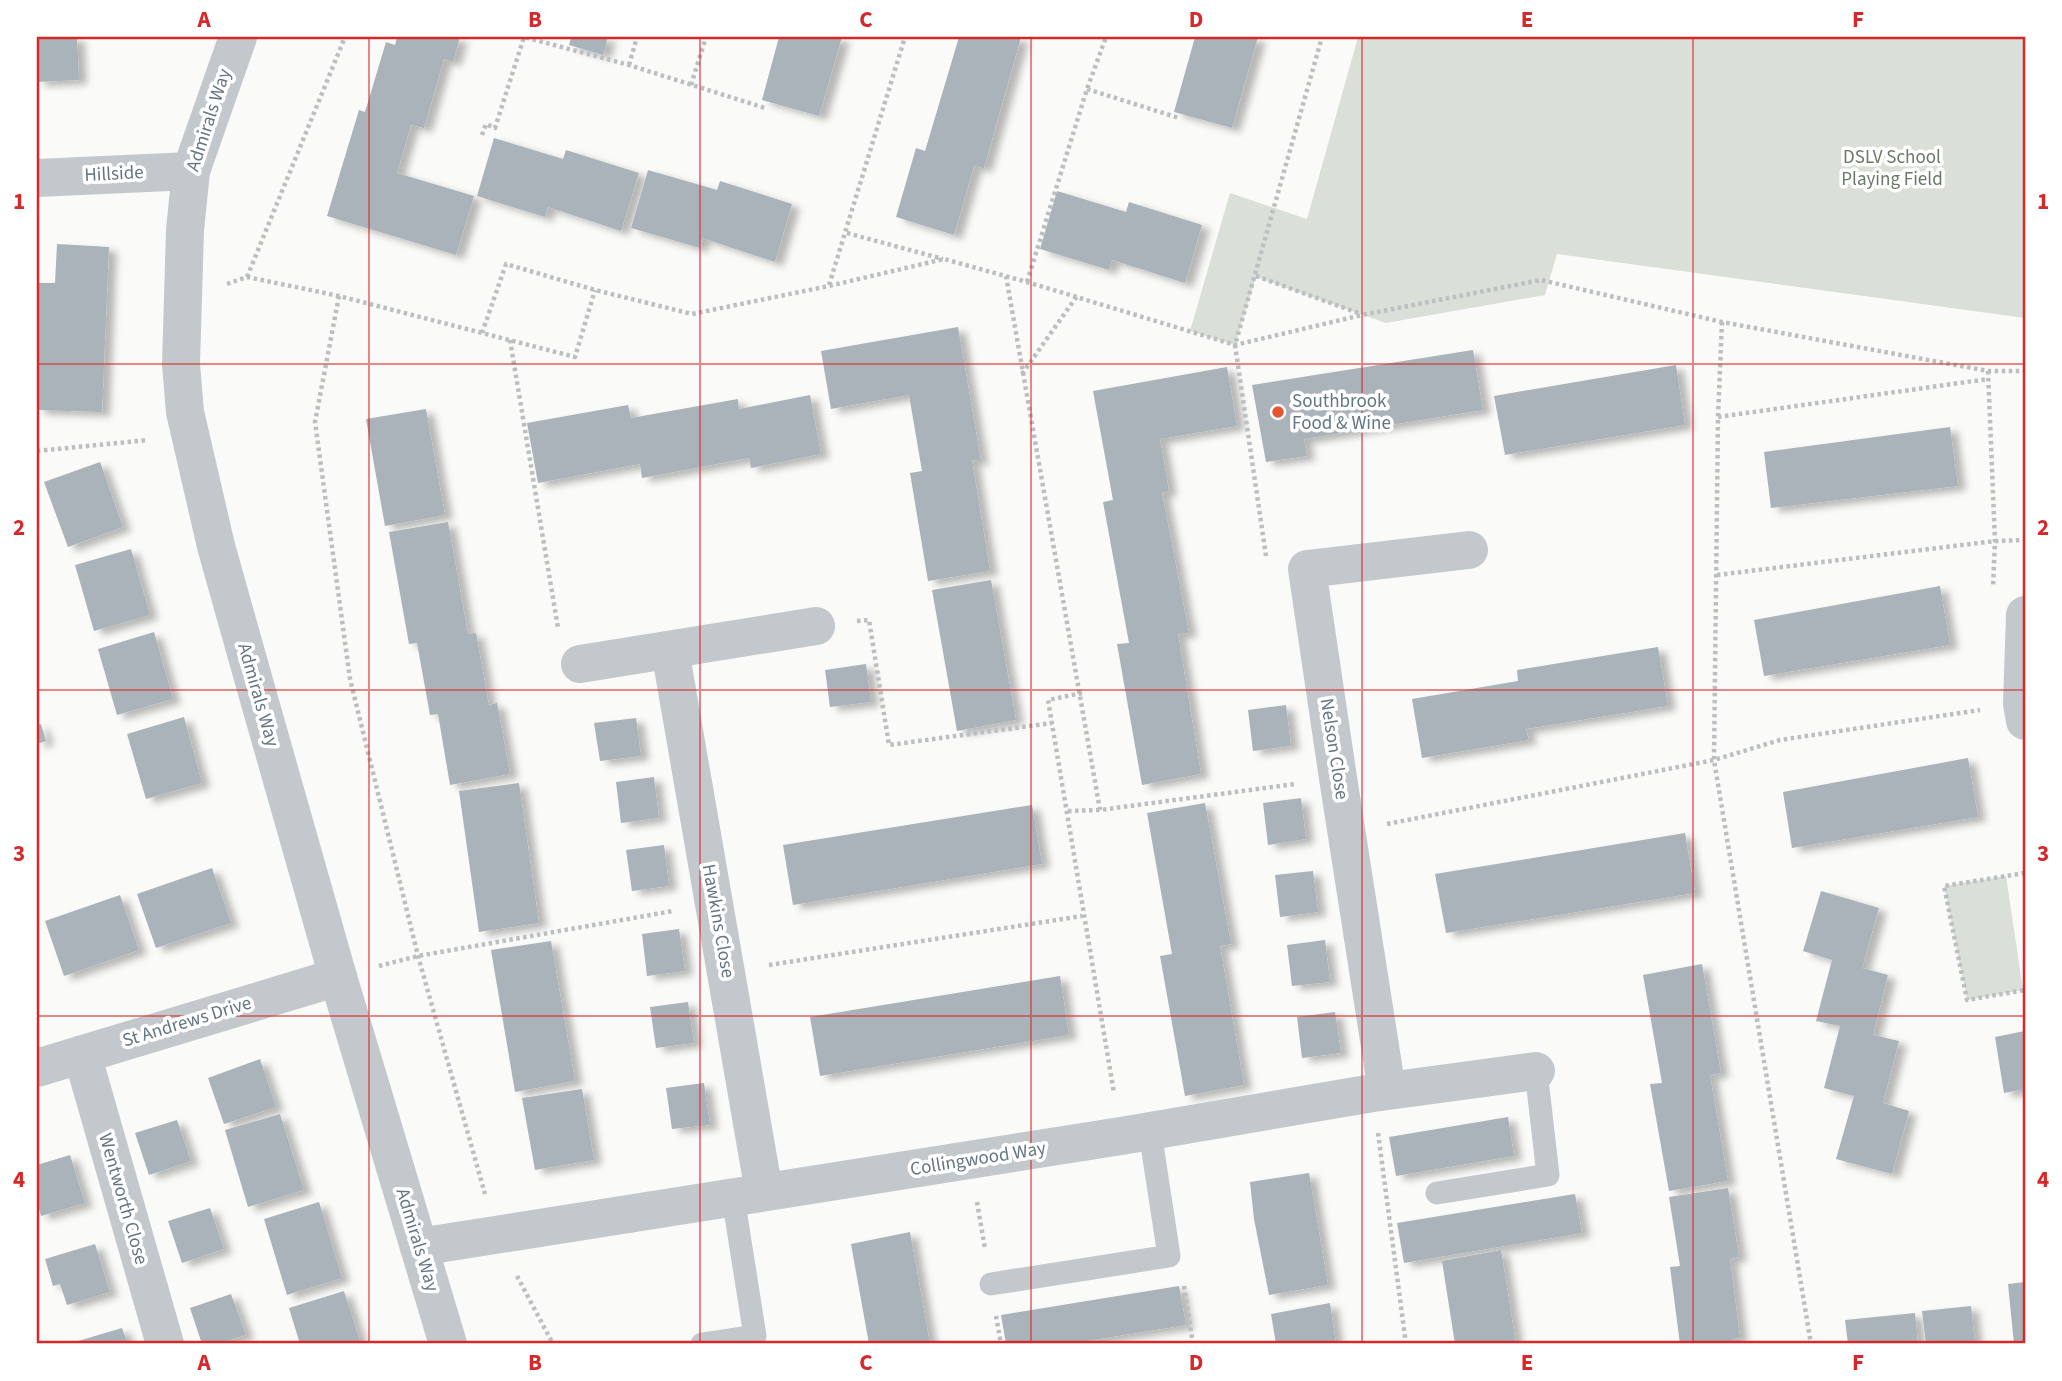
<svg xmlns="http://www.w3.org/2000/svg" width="2062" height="1381" font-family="'Source Sans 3',sans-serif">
	<defs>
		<filter id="shadow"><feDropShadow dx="8" dy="4.5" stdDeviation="3.5" flood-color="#0004"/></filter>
	</defs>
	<rect width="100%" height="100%" fill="#fafaf8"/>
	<path fill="#dadfd7" d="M1358,37H2025V318L1557,254L1545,295L1386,323L1256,277L1235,345L1190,331L1230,193L1307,219Z
		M2006,876L2023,990L1967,1000L1944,886Z"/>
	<path fill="#aab3b9" filter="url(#shadow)" d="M37,37H77L79,80L37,82Z
		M397,37H460L453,62L444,59L424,128L411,125L397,173L474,196L456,255L327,216L359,110L365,112L386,42L395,45Z
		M571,37H608L603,55L569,45Z
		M779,37H842L819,116L762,100Z
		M959,37H1021L984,168L974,166L954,235L896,217L916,148L925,151Z
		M1195,37H1258L1232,128L1174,112Z
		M494,138L563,159L566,150L639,173L621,231L548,207L545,217L477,196Z
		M648,170L717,190L720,181L792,204L775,262L702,238L700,248L631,228Z
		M1057,191L1126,212L1129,202L1202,225L1185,283L1112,260L1109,270L1040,249Z
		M57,244L109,247L102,412L37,410V283H55Z
		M958,327L981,461L972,460L990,571L928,581L910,473L922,471L909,395L831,409L821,351Z
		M1473,350L1483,410L1304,439L1307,456L1266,462L1252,385Z
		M1676,365L1685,425L1505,455L1494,396Z
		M1227,367L1237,426L1160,439L1169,491L1162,493L1189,633L1178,634L1201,774L1142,785L1117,644L1129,643L1103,502L1113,500L1093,391Z
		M810,395L821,454L751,468L749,458L642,478L640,464L538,483L527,423L628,405L631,418L738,399L739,409Z
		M426,409L445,515L385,526L366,419Z
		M1950,427L1958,486L1771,508L1764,452Z
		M100,462L123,527L68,547L44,482Z
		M448,522L468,634L476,633L489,705L497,703L510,774L450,785L438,714L430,715L417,643L409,644L389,532Z
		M131,549L150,615L94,631L75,565Z
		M991,580L1016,720L957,731L932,590Z
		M1940,586L1950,645L1764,676L1754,620Z
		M154,632L173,699L117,715L98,649Z
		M1658,647L1668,706L1526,729L1529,740L1422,758L1412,699L1518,681L1517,670Z
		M866,664L871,702L830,707L825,670Z
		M1286,705L1291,746L1253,751L1248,710Z
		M184,717L202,783L146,799L127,734Z
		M636,718L641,756L600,761L594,723Z
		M41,724L46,741L37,744V725Z
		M1968,758L1978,817L1792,848L1783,792Z
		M654,777L659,818L621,823L616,782Z
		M519,783L539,923L479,932L459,791Z
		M1301,798L1306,839L1268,845L1263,803Z
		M1205,803L1231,944L1220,946L1244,1085L1185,1096L1160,956L1172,954L1147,813Z
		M1032,805L1042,864L793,905L783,845Z
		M1685,833L1695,893L1446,933L1435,874Z
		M664,845L669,886L632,891L626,850Z
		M212,868L231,923L156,948L137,894Z
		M1313,871L1318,912L1280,917L1275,875Z
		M1821,891L1879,908L1862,968L1888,975L1873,1035L1899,1041L1883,1103L1909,1111L1892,1174L1836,1159L1854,1096L1824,1088L1840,1026L1816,1021L1832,960L1803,951Z
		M120,895L139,950L64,976L45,921Z
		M679,929L685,971L647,976L642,934Z
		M1325,940L1330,982L1292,986L1287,945Z
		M551,941L575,1081L515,1092L491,950Z
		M1702,964L1721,1073L1710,1075L1728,1181L1669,1191L1650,1084L1662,1083L1643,975Z
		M1060,976L1069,1035L820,1076L810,1017Z
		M688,1002L694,1043L656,1048L650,1007Z
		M1335,1012L1341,1053L1302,1058L1297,1017Z
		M2025,1031V1089L2004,1093L1995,1037Z
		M260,1059L276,1107L224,1124L208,1078Z
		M704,1083L710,1125L672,1129L666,1088Z
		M582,1089L594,1160L535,1170L522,1098Z
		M280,1114L304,1190L248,1207L225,1130Z
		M1508,1117L1514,1156L1396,1176L1389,1137Z
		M177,1120L191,1161L149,1175L135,1133Z
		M70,1155L85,1203L41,1216L37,1202V1165Z
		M1309,1173L1328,1285L1269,1295L1254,1219L1250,1182Z
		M1728,1188L1739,1257L1730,1259L1740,1338L1732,1339L1733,1344H1680L1670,1267L1680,1266L1669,1197Z
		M1575,1194L1582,1233L1404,1263L1397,1223Z
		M319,1202L342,1278L287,1295L264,1219Z
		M210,1208L224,1249L182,1263L168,1221Z
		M910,1232L930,1344H869L851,1244Z
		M95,1244L110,1292L67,1305L60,1284L53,1286L45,1259Z
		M1501,1250L1516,1344H1455L1442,1261Z
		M2025,1282V1344H2014L2008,1284Z
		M1179,1286L1186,1325L1068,1344H1006L1001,1315Z
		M344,1291L361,1344H300L289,1308Z
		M231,1294L246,1335L218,1344H202L190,1308Z
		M1330,1303L1336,1344H1276L1271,1314Z
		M1971,1306L1975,1344H1926L1922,1311Z
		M1915,1313L1918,1344H1848L1845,1320Z
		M122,1328L128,1344H68Z"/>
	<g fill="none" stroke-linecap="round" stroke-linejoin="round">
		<path stroke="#bbbfc2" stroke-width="4.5" stroke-dasharray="3.5 3.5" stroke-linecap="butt" d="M629,65L637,37
			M691,85L706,37
			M1087,89L1179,118
			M482,135L486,124L495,128L524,37L629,65L765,108
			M847,233L943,259
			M1006,276L1100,810
			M1256,276L1361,314
			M247,277L345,37
			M1027,282L1087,89L1106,37
			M227,284L247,277L339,296L575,357L595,290
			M829,285L905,37
			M339,296L315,422L350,679L418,956L485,1194
			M1722,322L1718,417L1714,760L1811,1344
			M482,333L506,264L595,290L692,314L829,286L944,259L1027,282L1235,345L1362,315L1541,280L1722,322L1988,371H2025
			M510,340L558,628
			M1988,371L1995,541L1993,587
			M1022,374L1077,296
			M1718,417L1988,379
			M37,451L148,440
			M1266,556L1235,345L1322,37
			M1717,575L1995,541L2025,540
			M857,621L869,620L889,745L1052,723
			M1082,693L1048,700L1114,1093
			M1068,811L1100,810L1295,784
			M1387,824L1714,760L1780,740L1980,710
			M2025,873L1944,886L1967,1000L2025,990
			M769,965L1082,916
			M379,966L418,956L673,911
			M1378,1133L1406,1344
			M977,1202L985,1249
			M517,1276L553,1344
			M1184,1286L1193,1344
			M996,1316L1001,1344"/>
		<path stroke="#c3c8cc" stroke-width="23" d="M1437,1193L1548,1175L1536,1071
			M991,1284L1169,1256L1150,1132
			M702,1344L755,1336L733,1197"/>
		<path stroke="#c3c8cc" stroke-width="38" d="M37,178L191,171
			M2025,615L2022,704L2025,721
			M670,650L764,1192
			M580,664L816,626
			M82,1054L165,1344
			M37,1068L338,977
			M1387,1091L1338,778L1307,569L1469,550
			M419,1247L1121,1136L1373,1093L1536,1071"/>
		<path stroke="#c3c8cc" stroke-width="38" d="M238,37L191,171L185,230L181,364L185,412L216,546L257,692L338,977L448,1344"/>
	</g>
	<path fill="none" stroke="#d62828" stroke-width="2" stroke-opacity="0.55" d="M369,37V1344M700,37V1344M1031,37V1344M1362,37V1344M1693,37V1344M37,364H2025M37,690H2025M37,1016H2025"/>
	<circle fill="#e4572e" stroke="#fff" stroke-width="2.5" cx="1278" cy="412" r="7"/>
	<g text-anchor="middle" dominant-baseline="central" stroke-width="7" stroke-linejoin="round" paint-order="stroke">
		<g font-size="19" fill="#657683" stroke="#fff">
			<text transform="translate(209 120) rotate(-72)">Admirals Way</text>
			<text transform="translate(114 174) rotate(-3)">Hillside</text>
			<text transform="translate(258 695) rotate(74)">Admirals Way</text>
			<text transform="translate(1334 749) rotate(81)">Nelson Close</text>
			<text transform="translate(718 921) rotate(80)">Hawkins Close</text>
			<text transform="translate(187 1022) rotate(-17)">St Andrews Drive</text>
			<text transform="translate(978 1159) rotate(-9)">Collingwood Way</text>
			<text transform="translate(123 1199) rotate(74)">Wentworth Close</text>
			<text transform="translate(417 1240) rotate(73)">Admirals Way</text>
		</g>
		<g font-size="19" fill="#687a64" stroke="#fff">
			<text x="1892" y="157">DSLV School<tspan x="1892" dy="22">Playing Field</tspan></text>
		</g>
		<g font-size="19" fill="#657683" stroke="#fff" text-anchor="start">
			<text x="1292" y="401">Southbrook<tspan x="1292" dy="22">Food &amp; Wine</tspan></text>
		</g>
	</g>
	<rect width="2062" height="1381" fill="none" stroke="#ffffff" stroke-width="77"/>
	<rect x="38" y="38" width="1986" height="1304" fill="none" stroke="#d62828" stroke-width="2.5"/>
	<g font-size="23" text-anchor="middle" font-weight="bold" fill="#d62828">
		<text x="204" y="27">A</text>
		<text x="535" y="27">B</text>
		<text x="866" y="27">C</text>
		<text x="1196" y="27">D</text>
		<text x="1527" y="27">E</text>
		<text x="1858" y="27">F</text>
		<text x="19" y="209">1</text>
		<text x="2043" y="209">1</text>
		<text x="19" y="535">2</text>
		<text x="2043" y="535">2</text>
		<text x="19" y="861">3</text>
		<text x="2043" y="861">3</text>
		<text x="19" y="1187">4</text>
		<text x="2043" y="1187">4</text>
		<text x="204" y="1370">A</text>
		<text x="535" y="1370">B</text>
		<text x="866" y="1370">C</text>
		<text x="1196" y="1370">D</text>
		<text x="1527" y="1370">E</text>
		<text x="1858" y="1370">F</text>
	</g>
</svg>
